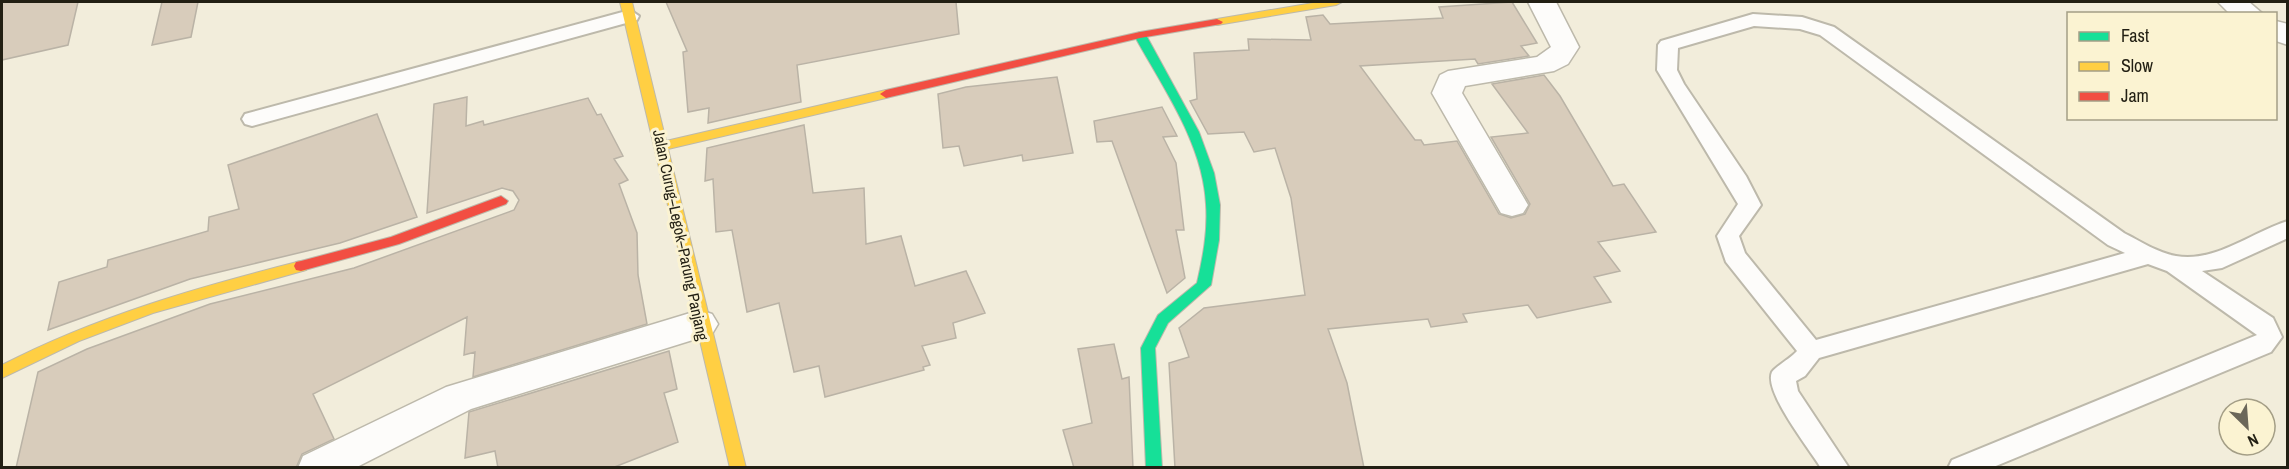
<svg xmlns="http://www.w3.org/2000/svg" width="2289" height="469" font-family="'Archivo Narrow',sans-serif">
	<rect width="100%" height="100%" fill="#f2eddb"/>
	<path fill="#d8ccbb" stroke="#bab3a6" stroke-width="1.5" d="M2,2H78L68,45L2,60Z
		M162,2H198L191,37L152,45Z
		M666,2H956L959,34L797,65L801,102L708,123L709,108L688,112L683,52L687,51Z
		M1512,2L1537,43L1521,46L1529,56L1478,64L1475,59L1360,66L1415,140H1421L1424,145L1457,141L1499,214L1511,218L1525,214L1530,204L1491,137L1528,133L1492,84L1544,75L1560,96L1613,186L1624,184L1656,232L1598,242L1620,271L1594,277L1611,302L1537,318L1528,305L1463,314L1467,322L1431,327L1428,319L1328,329L1347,383L1364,468H1175L1169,363L1189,357L1179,328L1204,308L1305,295L1291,198L1275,148L1254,152L1244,132L1208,134L1190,101L1197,99L1194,53L1249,50L1248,39L1311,40L1306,17L1323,15L1330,24L1443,18L1439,7Z
		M1057,77L1073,153L1023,161L1022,155L964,166L959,146L943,148L938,94L966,87Z
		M467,97L466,126L483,121L484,125L588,98L597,115L601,114L623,156L614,159L628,180L619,184L637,233L638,275L647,324L473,377L475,352L464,355L467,317L313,394L334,439L302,454L296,468H16L38,372L87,349L210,304L354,268L514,210L519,200L513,191L502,188L427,213L434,104Z
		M1162,107L1177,136L1163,137L1176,163L1184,230H1176L1185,278L1167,293L1112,141L1097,142L1094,121Z
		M377,114L417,217L340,243L190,279L48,330L59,282L107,267L108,260L208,231L209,217L239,209L228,165Z
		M804,125L813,193L864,188L866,244L901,236L915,286L966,271L985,313L953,323L956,338L922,346L930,365L923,367L924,370L825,397L819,366L794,372L779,303L747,312L732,230L716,232L713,179L705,181L707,148Z
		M1114,344L1122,379L1129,377L1133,468H1074L1063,430L1092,423L1078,349Z
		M669,351L677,389L664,393L678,442L612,468H498L495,451L465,458L469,412Z"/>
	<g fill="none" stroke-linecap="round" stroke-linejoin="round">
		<defs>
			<path id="lane" d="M630,10L639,16L637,20L252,126L245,124L242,119L245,114Z
				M1753,14L1802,17L1834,27L2124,233C2140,241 2158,253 2176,256C2215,263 2252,232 2288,221V238L2222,268L2202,271L2273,318L2282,337L2271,352L1991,468H1948L1952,460L2257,335L2167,271L2148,264L1819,358L1805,376L1796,381L1798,391L1849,468H1821C1810,450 1763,391 1772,372C1775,367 1791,358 1797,351L1726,262L1717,236L1738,204L1657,70L1658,45L1661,41ZM1754,26L1800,29L1820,35L2108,245L2125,253L1816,340L1745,253L1739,236L1761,205L1746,176L1684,84L1677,70L1678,48Z"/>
			<path id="street" d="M1528,2H1556L1579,47L1568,64L1554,71L1465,86L1462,93L1528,205L1523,213L1512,216L1501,213L1432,93L1440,75L1448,71L1537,57L1551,47Z
				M2218,2H2249L2263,14H2230Z
				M2276,21L2288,24V45L2276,41Z
				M700,310L712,314L718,324L712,334L471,409L355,468H298L303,456L446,387Z"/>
			<path id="fast" d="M1140,32L1146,35L1199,132L1214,173L1220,205L1219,240L1211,285L1168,323L1155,348L1162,468H1146L1141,348L1158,315L1197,283C1203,257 1208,231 1206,204C1203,143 1163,88 1134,35Z"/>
			<path id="slow" d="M620,2H632L666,141L886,90L892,94L886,98L668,149L746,468H730Z
				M1319,2H1342L1336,5L1217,25L1211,22L1217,19Z
				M301,261L306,262L308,266L306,270L153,313L79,341L2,378V365C97,316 198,287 301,261Z"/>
			<path id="jam" d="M1217,19L1223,22L1221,24L1140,38L886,98L880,94L886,90L1140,32Z
				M501,196L508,201L506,204L399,244L301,271L296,270L294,266L296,262L301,261L391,237Z"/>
		</defs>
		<use href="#lane" stroke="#bdb9ab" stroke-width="4"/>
		<use href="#street" stroke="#bdb9ab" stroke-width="3"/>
		<use href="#fast" stroke="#bdb9ab" stroke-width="2"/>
		<use href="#slow" stroke="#bdb9ab" stroke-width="2"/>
		<use href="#jam" stroke="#bdb9ab" stroke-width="2"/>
		<use href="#lane" fill="#fdfcfa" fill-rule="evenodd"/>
		<use href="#street" fill="#fdfcfa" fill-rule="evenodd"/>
		<use href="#fast" fill="#16e098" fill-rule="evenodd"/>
		<use href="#slow" fill="#ffcf43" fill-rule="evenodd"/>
		<use href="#jam" fill="#f24e42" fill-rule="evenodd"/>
	</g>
	<g text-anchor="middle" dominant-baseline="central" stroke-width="6" stroke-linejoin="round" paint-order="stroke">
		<g font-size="16" fill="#221f13" stroke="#fbf3d2">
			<text transform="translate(681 235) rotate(78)">Jalan Curug–Legok–Parung Panjang</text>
		</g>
	</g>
	<rect width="2289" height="469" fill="none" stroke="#221f13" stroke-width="6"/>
	<rect x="2067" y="12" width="210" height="108" fill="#fbf3d2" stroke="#a49e86" stroke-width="1.5"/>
	<rect x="2079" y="32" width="30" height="9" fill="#16e098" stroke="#a49e86" stroke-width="1.5"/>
	<text x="2121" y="42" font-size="18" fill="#221f13">Fast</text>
	<rect x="2079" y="62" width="30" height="9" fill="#ffcf43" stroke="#a49e86" stroke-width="1.5"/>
	<text x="2121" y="72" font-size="18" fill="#221f13">Slow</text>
	<rect x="2079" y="92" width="30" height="9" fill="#f24e42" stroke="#a49e86" stroke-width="1.5"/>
	<text x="2121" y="102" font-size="18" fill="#221f13">Jam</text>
	<g transform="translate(2247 427) rotate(155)"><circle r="28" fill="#fbf3d2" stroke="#a49e86" stroke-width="1.5"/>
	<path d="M0-4.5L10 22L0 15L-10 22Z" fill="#6b6759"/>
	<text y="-9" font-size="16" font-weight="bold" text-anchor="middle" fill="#221f13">N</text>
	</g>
</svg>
